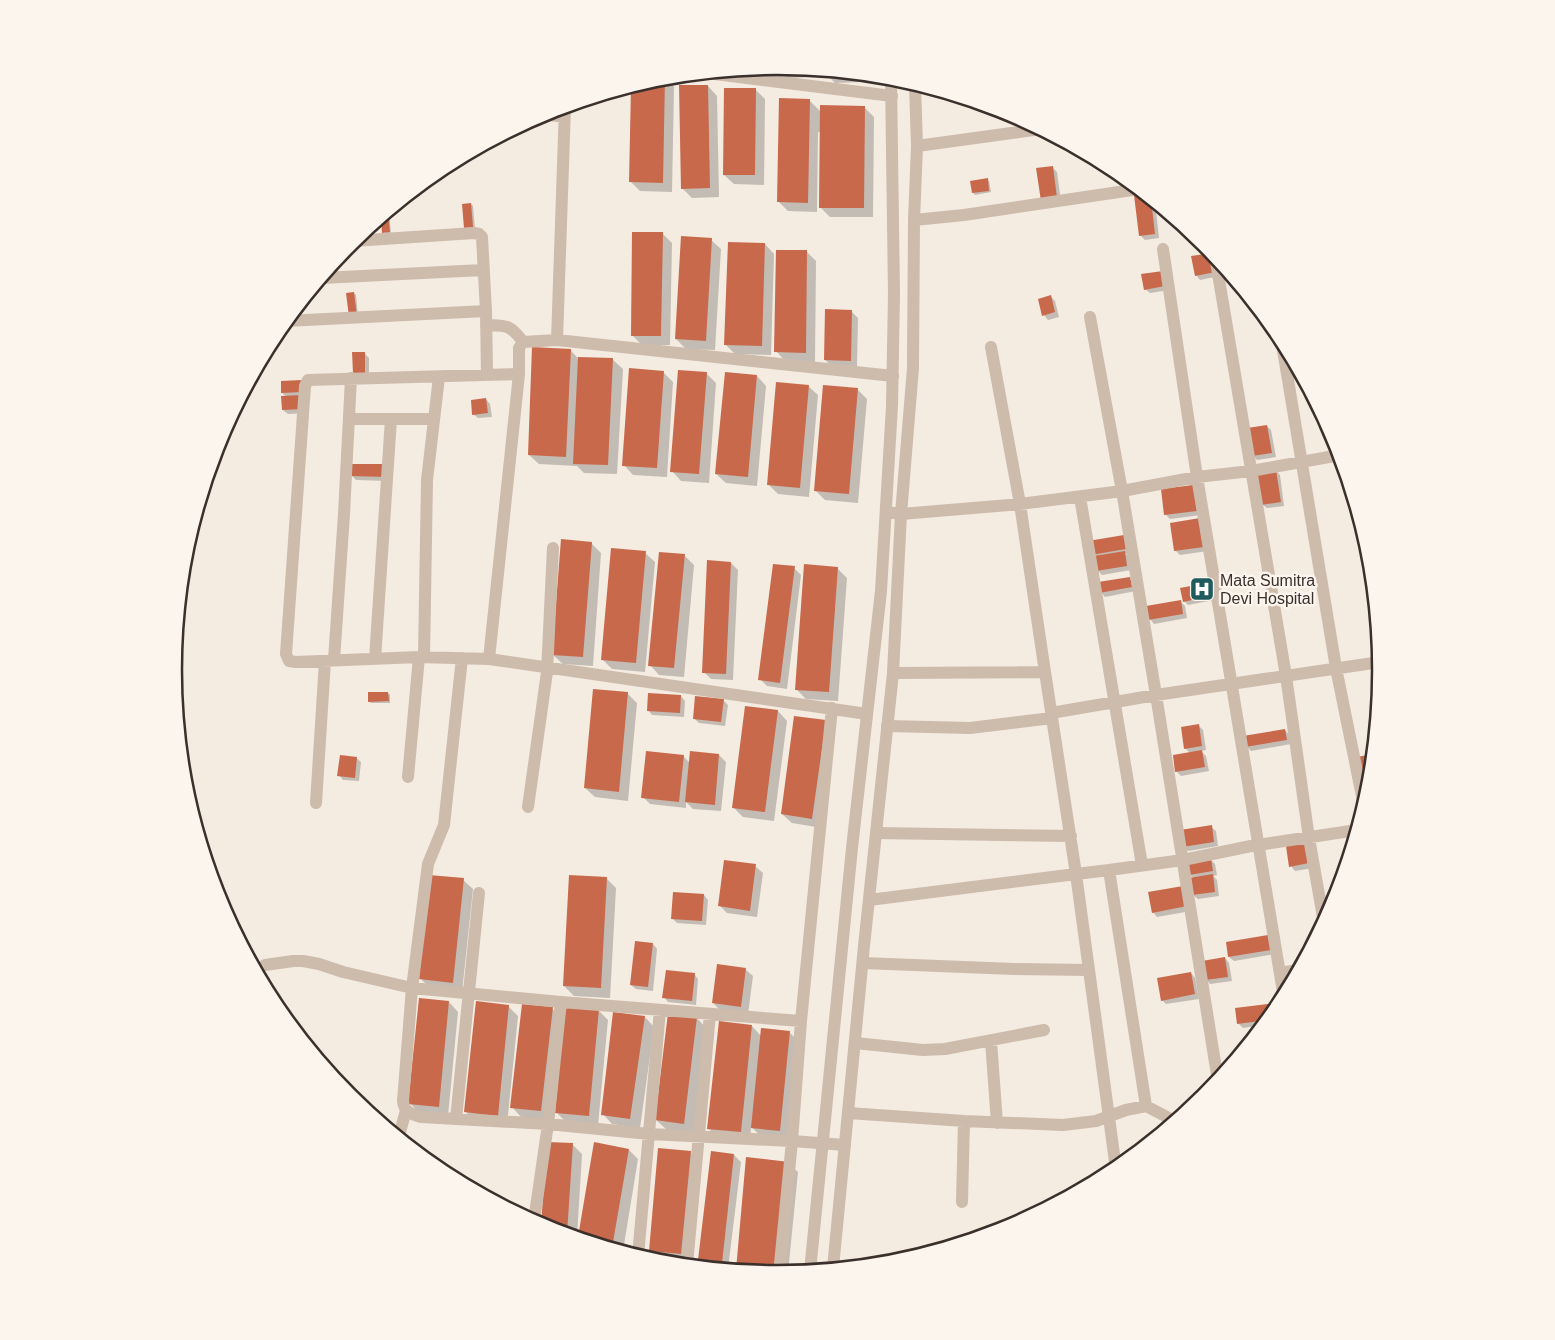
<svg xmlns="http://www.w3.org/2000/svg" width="1555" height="1340" font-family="Arial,sans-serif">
	<rect width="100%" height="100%" fill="#f4ebe1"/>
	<path fill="#0003" d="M776,66L815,70V77L786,78L777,69Z
		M770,67V71L737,70Z
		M825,71L862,75L863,82L835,83L825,73Z
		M665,77L674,87L672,192L640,191L630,181L633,86Z
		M708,86L717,96L719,197L692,198L682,188Z
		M755,89L765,99L764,185L734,184L724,175Z
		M809,100L821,112L864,107L874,117L873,217H830L820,207L821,132H818L817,212L788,211L778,201Z
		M1052,167L1057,172L1061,202L1046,204Z
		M987,180L989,181L991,192L975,195L973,193Z
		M1145,195L1155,202L1159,238L1145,240L1140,235L1135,196Z
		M471,204L473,206L475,229H467Z
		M389,212L391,234H385L382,217Z
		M662,233L672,243L670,345H642L632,335Z
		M711,240L721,249L715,350L686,349L676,339Z
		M765,244L774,254L771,355L735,354L725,344Z
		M807,252L816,261L815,362L785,361L776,351Z
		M1193,257L1220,276L1200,280L1196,275Z
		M1143,275L1169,290L1150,293L1145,289Z
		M354,293L356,295L358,317L352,318Z
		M1051,297L1055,301L1059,317L1048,320L1044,315Z
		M851,311L858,318L857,367H833L825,360Z
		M570,350L578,358L613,360L623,369L617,474L584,473L577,466L539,464L529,455Z
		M365,354L369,358V377H358Z
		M663,372L673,382L667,477L633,475L624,465Z
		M706,373L716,383L709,483L681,481L672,471Z
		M757,376L766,386L757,486L726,483L716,474Z
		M302,381L307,413L288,414L283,410L287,397L282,393Z
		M808,386L818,395L809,497L778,494L768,484Z
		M857,389L867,399L858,503L825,500L815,490Z
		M486,399L490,404L492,417L478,418L473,414Z
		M1267,426L1271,430L1276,457L1257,460L1253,455Z
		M384,466L389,481L356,480L352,476Z
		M1276,471L1280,475L1284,506L1267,508L1262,504Z
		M1193,487L1201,515L1170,519L1165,514Z
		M1199,520L1208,551L1180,555L1175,550Z
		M1123,536L1130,553L1125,554L1129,557L1131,570L1102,575L1097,570L1092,555Z
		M591,543L601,553L593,666L563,664L553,655Z
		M645,553L655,562L645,672L612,669L602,659Z
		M685,556L694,565L684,677L659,675L650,665Z
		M731,563L738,570L733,680L711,679L704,672Z
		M794,568L801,575L787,689L767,686L760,679Z
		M837,568L847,578L838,701L806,699L796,689Z
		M1130,578L1136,591L1105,597L1101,592Z
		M1212,583L1219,599L1188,605L1184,601Z
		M1180,601L1185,606L1187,618L1154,624L1150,619Z
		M388,693L390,695V703H371L370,702Z
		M627,693L637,703L628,801L595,797L585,788Z
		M681,696L685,701L684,717L652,715L648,710Z
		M723,700L728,705L725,726L699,723L694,718Z
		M746,707L778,711L787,721L774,821L743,817L733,807Z
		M826,721L822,828L792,823L782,814Z
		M1199,726L1203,730L1206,750L1201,751L1206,756L1209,771L1181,776L1176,771L1190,753L1185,748Z
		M1285,730L1289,735L1291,744L1251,751L1247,747Z
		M719,755L726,762L721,811L693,809L686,802V808L650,804L643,797L683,756L690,763Z
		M1373,755L1371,774L1365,775L1360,771L1358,758Z
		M356,758L361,762L359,781L343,780L339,775Z
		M1211,827L1216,831L1218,846L1188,851L1183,846Z
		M1287,847L1313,868L1295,871L1291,866Z
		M1210,859L1215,864L1217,875L1213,876L1217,880L1219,896L1198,899L1193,895L1194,878L1190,875Z
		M755,866L763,873L757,917L727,913L720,906Z
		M606,878L616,888L610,998L574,996L564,986Z
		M463,880L473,889L462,992L430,988L421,979Z
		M1183,887L1191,911L1157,917L1153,912Z
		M704,895L708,900L706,925L677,923L673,919Z
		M1268,936L1275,954L1234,961L1229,957Z
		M653,944L657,949L653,991L636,989L631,985Z
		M1225,958L1229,963L1232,981L1210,984L1206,979Z
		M745,969L753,976L748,1014L720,1010L713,1003Z
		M1191,973L1195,978L1199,999L1166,1004L1162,1000Z
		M694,974L698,979L696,1005L668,1002L664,997Z
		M449,1002L458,1012L448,1116L419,1113L410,1103Z
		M1274,1004L1278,1007L1263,1025L1243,1028L1238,1023Z
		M508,1006L518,1016L507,1125L475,1121L466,1112Z
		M552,1009L562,1018L550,1120L521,1117L512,1107Z
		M598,1010L608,1020L598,1125L566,1122L556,1112Z
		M645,1017L654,1027L640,1128L612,1124L603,1114Z
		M697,1018L706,1028L694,1133L666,1129L656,1120Z
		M752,1026L761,1036L789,1032L799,1042L789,1140L762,1137L751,1127L750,1141L718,1138L708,1128Z
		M548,1143L573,1145L582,1154L577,1237L542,1225Z
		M595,1144L629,1150L638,1159L623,1251L579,1238Z
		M690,1153L700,1162L690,1263L660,1261L650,1251Z
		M734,1155L741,1162L728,1269L707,1266L699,1259Z
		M788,1163L798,1172L788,1273L777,1274Z"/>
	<path fill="#c8694b" d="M665,77L663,183L629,182L631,87Z
		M679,85H708L710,188L681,189Z
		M724,88H756L755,175H723Z
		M779,98L810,99L808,203L777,202Z
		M820,105L865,106L864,208H819Z
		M1053,166L1057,198L1041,201L1036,168Z
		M988,178L989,191L972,193L970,181Z
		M1144,194L1151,199L1155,234L1139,236L1134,195Z
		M471,203L473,227L464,228L462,204Z
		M388,212L390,232L382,233L381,218Z
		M632,232H663L661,336H631Z
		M681,236L712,238L706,341L675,339Z
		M728,242L765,243L762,346L724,345Z
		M776,250H807L806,353L774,352Z
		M1212,253L1216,272L1195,276L1191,256Z
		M1163,271L1165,286L1144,290L1141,274Z
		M354,292L357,316L349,317L346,293Z
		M1051,295L1055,312L1042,316L1038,299Z
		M825,309L852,310L851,361L824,360Z
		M532,347L571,349L566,457L528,455Z
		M352,352H365V373H353Z
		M578,357L613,358L608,465L573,464Z
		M629,368L664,371L657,468L622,466Z
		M678,370L707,372L699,474L670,472Z
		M725,372L757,375L748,477L715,474Z
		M302,380L303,392L281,393V381Z
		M776,382L809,385L800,488L767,485Z
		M823,385L858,388L849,494L814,491Z
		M303,395L304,409L282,410L281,396Z
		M486,398L488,413L472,415L471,400Z
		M1267,425L1272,453L1252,456L1247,428Z
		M351,464H385V477L351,476Z
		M1276,470L1281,502L1261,505L1256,472Z
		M1193,485L1197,511L1164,515L1161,489Z
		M1200,518L1204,547L1174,551L1170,523Z
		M1124,535L1126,549L1091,555L1088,541Z
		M561,539L592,542L583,657L552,655Z
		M611,548L646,551L636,663L601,660Z
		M1125,551L1127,566L1096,571L1094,556Z
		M659,552L685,554L674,668L648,666Z
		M707,560L731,562L726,674L702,673Z
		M773,564L795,566L780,683L758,680Z
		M804,564L838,567L829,692L795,690Z
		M1130,577L1132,587L1099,593L1098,582Z
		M1212,582L1215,595L1183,602L1180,588Z
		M1181,600L1183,614L1148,620L1146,606Z
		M593,689L628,692L619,792L584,788Z
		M368,692H388L389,701L368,702Z
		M648,693L681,695L680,713L647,711Z
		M695,696L724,699L721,722L693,719Z
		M745,706L778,710L765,812L732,808Z
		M794,716L826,720L812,819L781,814Z
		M1199,724L1202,746L1184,749L1181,727Z
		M1285,729L1287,740L1245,747L1243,736Z
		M1202,750L1205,767L1175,772L1173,755Z
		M646,751L684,755L679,802L641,798Z
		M690,751L719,754L715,805L685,802Z
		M1373,754L1371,769L1359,771L1357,757Z
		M340,755L357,757L355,778L337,776Z
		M1212,825L1214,842L1182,847L1180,830Z
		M1306,843L1309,863L1289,867L1286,846Z
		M1211,858L1213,871L1189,875L1187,862Z
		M724,860L756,864L750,911L718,906Z
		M1213,874L1215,892L1192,895L1189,878Z
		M429,875L464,878L453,983L419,979Z
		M569,875L607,877L601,988L563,986Z
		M1183,886L1187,906L1152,913L1148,892Z
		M673,892L704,894L702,921L671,919Z
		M1268,935L1271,950L1228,957L1226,942Z
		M635,941L653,943L648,987L630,985Z
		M1225,957L1228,977L1205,980L1202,961Z
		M717,964L746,968L741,1007L712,1003Z
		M666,970L695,973L692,1001L662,998Z
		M1191,972L1195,994L1161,1001L1157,978Z
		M419,998L449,1001L439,1107L408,1104Z
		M476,1001L509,1005L498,1116L464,1112Z
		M1275,1003L1276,1010L1268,1020L1237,1024L1235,1008Z
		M522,1004L553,1007L541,1111L510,1108Z
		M565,1005L599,1009L589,1116L555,1113Z
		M613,1012L645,1016L630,1119L601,1115Z
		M668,1013L697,1017L684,1124L655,1120Z
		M719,1021L752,1025L741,1132L707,1129Z
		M761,1028L790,1031L780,1131L751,1128Z
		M547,1142L573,1143L567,1234L541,1225Z
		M594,1142L629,1149L612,1248L578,1237Z
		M658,1148L691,1151L681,1254L649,1251Z
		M711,1151L734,1154L722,1263L698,1260Z
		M746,1157L789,1162L778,1274L736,1270Z"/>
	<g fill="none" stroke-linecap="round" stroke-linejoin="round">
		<path stroke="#cdbbac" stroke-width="12" d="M707,73L892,96
			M544,114L564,117
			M917,146L1041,129
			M914,220L964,215L1139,189
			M353,241L474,233L479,234L482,237L486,311L487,375
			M1163,249L1197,477L1284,998
			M1215,256L1286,676L1309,838L1324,923
			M322,278L483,270
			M286,321L486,311
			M486,325C506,325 511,325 523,342
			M1281,338L1336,668L1364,806
			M557,340L565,107
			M519,374V348L523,342L557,340L893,376
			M349,419H434
			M1080,497L1142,865
			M886,512L901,514L1020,504L1122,491L1197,477L1251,471L1340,455
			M424,657L427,480L439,377
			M462,658L444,825L428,864L412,988L403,1101C404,1112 411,1114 421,1117L548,1124L649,1134L792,1141L845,1145
			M375,659L391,419
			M489,659L519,374L308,380L305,386L286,654L289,661L296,662L419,657L489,659L867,714
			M334,660L344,514L351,378
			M893,673L1045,672
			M1051,713L1156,695L1122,491L1090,317
			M887,726L970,728L1052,718
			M408,777L419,657
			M316,803L325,661
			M528,807L547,672L553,548
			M876,833L1071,836
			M1109,870L1183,860L1251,846L1357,830
			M869,900L1076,874L1045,672L1020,504L991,347
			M863,963L1014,969L1089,970
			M265,965L293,961H303L319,964L343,972L412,988L561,1002L801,1021
			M1280,973L1298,970
			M991,1041L997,1123
			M855,1043L923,1050L945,1049L1044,1030
			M1218,1081L1156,695L1380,662
			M848,1113L964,1121L1063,1125L1096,1121L1126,1110L1146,1106L1167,1117L1172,1124
			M456,1119L479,893
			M399,1136L406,1110
			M1116,1169L1076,874L1109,870L1146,1106
			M962,1202L964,1121
			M534,1221L548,1124L561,1002
			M638,1256L660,1010
			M687,1265L710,1014
			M779,1274L792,1141L801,1021L832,708"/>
		<path stroke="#cdbbac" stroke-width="12" d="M833,1268L864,946L893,673L901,514L913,368L914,220L917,146L915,84
			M810,1271L852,848L881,591L892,406L894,294L891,78"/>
	</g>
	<defs>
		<symbol id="hospital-square" viewBox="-11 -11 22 22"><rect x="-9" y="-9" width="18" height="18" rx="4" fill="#1f5a5e" stroke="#fbf5ee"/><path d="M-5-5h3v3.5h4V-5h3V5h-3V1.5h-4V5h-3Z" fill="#fff"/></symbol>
	</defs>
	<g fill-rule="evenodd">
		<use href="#hospital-square" x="1188" y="575" width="28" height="28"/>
	</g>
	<g text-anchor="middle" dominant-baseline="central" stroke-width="5" stroke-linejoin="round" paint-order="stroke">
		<g font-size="16" fill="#3b302b" stroke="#fbf5ee" text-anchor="start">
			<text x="1220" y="580">Mata Sumitra<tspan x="1220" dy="18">Devi Hospital</tspan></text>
		</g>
	</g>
	<path d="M0 0H1555V1340H0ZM182 670a595 595 0 1 1 1190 0a595 595 0 1 1-1190 0Z" fill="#fbf5ee" fill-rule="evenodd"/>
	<path fill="none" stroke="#3b302b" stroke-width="2.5" d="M182 670a595 595 0 1 1 1190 0a595 595 0 1 1-1190 0Z"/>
</svg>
